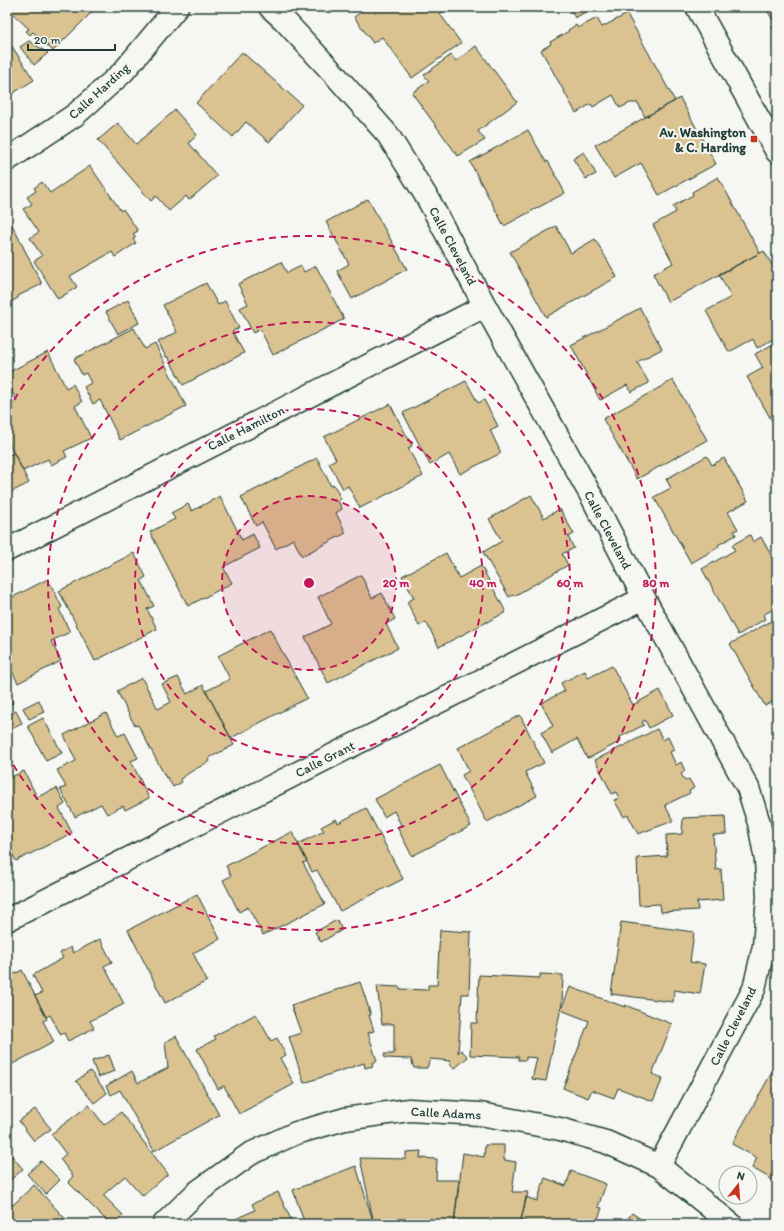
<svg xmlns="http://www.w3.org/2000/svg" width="784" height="1231" font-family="Itim,sans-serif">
	<rect width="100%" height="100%" fill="#f6f6f2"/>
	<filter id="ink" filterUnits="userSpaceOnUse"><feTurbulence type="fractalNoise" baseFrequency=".025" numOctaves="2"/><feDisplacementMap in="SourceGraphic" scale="8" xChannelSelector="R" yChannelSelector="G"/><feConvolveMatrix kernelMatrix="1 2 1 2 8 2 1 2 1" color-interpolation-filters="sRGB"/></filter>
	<g filter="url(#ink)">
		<path fill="#dac291" stroke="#1f3d34" d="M12,7H97L53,51L33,32L30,35L26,31L29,29L9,10Z
			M368,7H381L382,9L385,7H450L440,14L461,43L412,78L382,37L373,43L354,17Z
			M535,7H549L538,13Z
			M569,7H594L575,18Z
			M765,7H777V35L772,27L776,25Z
			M627,14L675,101L645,117L638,103H630L620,108L613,95L593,107L591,104L576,113L541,50L551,44L550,42L569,31L568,30L576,25L578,28L597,18L602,27Z
			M7,39L34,80L7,97Z
			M29,41L48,53L34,65L20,47Z
			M476,46L517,102L478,131L485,140L458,156L412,93L429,81L424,75L451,55L456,61Z
			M242,52L302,105L269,142L246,122L233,137L196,103Z
			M680,98L716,164L659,195L641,163L614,178L595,145Z
			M175,110L197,135L189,143L217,176L189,200L186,196L169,211L156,196L151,201L98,140L118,123L136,144Z
			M528,130L546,162L548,161L565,193L504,226L470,162Z
			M584,152L596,174L586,179L573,159Z
			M90,166L121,211L123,209L138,231L133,234L136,237L133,239L136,243L115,257L112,252L70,276L77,287L58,299L34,261L42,256L30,238L39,232L23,209L32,204L27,197L36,191L34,188L42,182L50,193Z
			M718,177L760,253L668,302L653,274L673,263L653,225L676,212L673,206L693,195L692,192Z
			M368,199L407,269L352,299L337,271L349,264L326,222Z
			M7,215L42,284L18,296V298L7,304Z
			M556,226L571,253L595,239L617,277L546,317L510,252Z
			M764,251L777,274V337L757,348L753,339L729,352L706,311L731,297L719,274Z
			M281,262L287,273L301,266L304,272L316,266L344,319L273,355L260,329L253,333L240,308L248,304L238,284Z
			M206,283L218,305L225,301L239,328L232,331L244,353L183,385L168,357H166L158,342L177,332L163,305Z
			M128,300L139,323L118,334L106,312Z
			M640,308L662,349L637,362L649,383L631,392L627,385L600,400L571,345Z
			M134,328L145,349L155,344L186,406L120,440L100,400L93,404L84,387L91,383L86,373L82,375L74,359Z
			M777,342V427L776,428L747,377L763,368L755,354Z
			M48,352L66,388L73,384L82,402L75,406L91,438L64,451L67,457L51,465L48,459L23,471L7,440V438L9,436L7,432V406L17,401L7,381V373Z
			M673,380L707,440L637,479L603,419Z
			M466,381L478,403L484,400L498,426L490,430L501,453L460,474L449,454L430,465L403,413Z
			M390,404L412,446L408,448L423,476L360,508L348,486L343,489L329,463L336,459L324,437Z
			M14,453L29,483L7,494V456Z
			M707,456L712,465L724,458L748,501L728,512L738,529L734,531L736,535L718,545L719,547L691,563L654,497L671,488L666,479Z
			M317,458L331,486L334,485L341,499L338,501L342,509L336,513L346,533L302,556L293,539L276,549L262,522L256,526L241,497Z
			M777,462V474L772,465Z
			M531,495L544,518L560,509L574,534L568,537L574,548L562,554L568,565L514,596L513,595L509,597L483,552L502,541L489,519Z
			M220,496L242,540L253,534L260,548L223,567L232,583L188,606L150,532L175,519L171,513L188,504L192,511Z
			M750,535L753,542L761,537L777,566V607L763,615L765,619L738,635L702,569L735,550L732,545Z
			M134,553L146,577L141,580L154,606L147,609L157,629L95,661L59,591Z
			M446,553L459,578L481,566L506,612L439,647L426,622L419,626L407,602L414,598L402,576Z
			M361,575L372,598L382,593L395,619L386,624L398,648L328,683L305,637L331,624L318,597Z
			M48,579L62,607L59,609L70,632L51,641L61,661L18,683L7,661V600Z
			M777,618V699L765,706L730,644Z
			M270,629L307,698L231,738L206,691L230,679L218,656Z
			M612,666L633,705L660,690L673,715L649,728L645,720L642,722L644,725L618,738L621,741L591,757L587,758L577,739L552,753L541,733L553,726L541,703L565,691L561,683L585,671L588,678Z
			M178,677L187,694L203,685L234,745L209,758L210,761L192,771L180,779L182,782L173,787L167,777L166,778L138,725L135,726L117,691L142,678L158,709L171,702L162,684Z
			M7,691L13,703L7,706Z
			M39,700L44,712L29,719L23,708Z
			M16,711L22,723L8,730L7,728V716Z
			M106,713L118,736L125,733L138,758L131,761L149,798L125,810L123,806L107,814L101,804L75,817L60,789L66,787L57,770L76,761L64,735Z
			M520,715L544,763L525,772L537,796L487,822L462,775L469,771L458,748Z
			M43,718L62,753L46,761L28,726Z
			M657,729L663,740L668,737L674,750L670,752L676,765L681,762L685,771L681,774L685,781L689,779L694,788L689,791L690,793L665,805L673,821L638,834L628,815L624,817L614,800L619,798L616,792L612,794L595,760Z
			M440,765L471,826L412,856L397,827L401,825L394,811L384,817L375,799Z
			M24,771L37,797L57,788L65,804L59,808L72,833L16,861L7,844V779Z
			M366,808L403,879L340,911L317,870L312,872L298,844L324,831L321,827L336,819L338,823Z
			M725,816L726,834L713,835L716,870L721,869L723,900L697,902L698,910L661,912L660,904L639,905L637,858L667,856L666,835L682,834L683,818Z
			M292,832L307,861L303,863L325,904L263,935L248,907L239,912L223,880L231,876L226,866Z
			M197,894L220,939L193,953L207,981L165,1003L128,930Z
			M337,920L342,930L321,942L315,932Z
			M621,922L694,932L690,962L705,964L700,994L674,990L673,1002L611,994Z
			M440,930L471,932L469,994H462L458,1053L461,1050L468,1057L454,1069L449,1063L451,1061L430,1059L427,1068H414L411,1059L385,1058L384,1054H394V1024H382L377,986L400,987V989L428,990V985H437Z
			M100,939L112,962L104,966L124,1004L90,1021L94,1028L68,1041L64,1033L61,1035L50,1015L46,1017L35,996L42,993L33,975L63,958L60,953L71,947L73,953Z
			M22,970L47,1019L43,1021L54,1042L7,1067V978Z
			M540,974L563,975L562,1003L546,1081L532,1079L537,1058L526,1057V1060H518L519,1057L470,1055L471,1023H477L479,975L540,978Z
			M360,982L371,1015H369L374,1031L368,1033L377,1061L372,1063L373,1066L365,1068L364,1063L304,1083L289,1037L301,1033L291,1005Z
			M570,987L625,1007V1005L672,1024L652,1074L663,1078L653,1101L618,1088L614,1098L592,1090L588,1098L563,1088L589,1021L561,1010Z
			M256,1014L271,1041L277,1038L286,1055L280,1058L294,1084L239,1114L224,1086L218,1089L197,1049L216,1039L214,1036Z
			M176,1036L219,1115L154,1151L120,1090L111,1095L106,1086L132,1071L138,1083L168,1068L165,1042Z
			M109,1055L115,1071L98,1077L92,1061Z
			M777,1063V1178L775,1181L752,1168L757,1158L732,1144Z
			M90,1071L107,1093L94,1103L76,1081Z
			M89,1105L104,1125L121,1112L168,1174L143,1196L125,1176L103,1195L123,1215L115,1224H110L68,1182L73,1176L60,1159L66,1154L51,1134Z
			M35,1109L51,1129L34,1141L19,1121Z
			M485,1145H504V1160L516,1162L512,1192H528L520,1224H454L463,1153L484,1157Z
			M421,1151L420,1158L437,1159L436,1180H459L454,1222L437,1224H374L360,1158L406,1159V1152Z
			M12,1156L23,1169L7,1183L9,1186L7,1188V1158L8,1159Z
			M41,1161L60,1180L46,1194L27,1174Z
			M356,1166L374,1224H305L293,1190Z
			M571,1171L606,1184L598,1207L602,1208L596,1224H527V1222L521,1220L526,1197L537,1201L545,1178L566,1186Z
			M34,1185L70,1224H7V1199L13,1205Z
			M278,1192L293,1224H225L255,1210L252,1204Z
			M632,1213L648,1224H624Z"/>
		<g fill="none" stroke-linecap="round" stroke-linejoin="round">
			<defs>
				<path id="street" d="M270,7L284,20L336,76L388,135L428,199L485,306L593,499L644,598L748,788L759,823L766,860L768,897L764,946L754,989L659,1166
					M7,160L75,115L123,72L177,7
					M7,550L485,306
					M7,920L644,598
					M164,1224L196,1193L250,1154L296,1133L345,1119L409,1110L480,1114L560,1129L606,1142L659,1166L731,1224"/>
				<path id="secondary" d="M697,7L777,152"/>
			</defs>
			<use href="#street" stroke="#1f3d34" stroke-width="25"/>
			<use href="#secondary" stroke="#1f3d34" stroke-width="25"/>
			<use href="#street" stroke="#f6f6f2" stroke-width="22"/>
			<use href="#secondary" stroke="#f6f6f2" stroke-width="22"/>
		</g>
	</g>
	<circle cx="309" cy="583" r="87" fill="#c2185b" fill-opacity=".12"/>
	<g fill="none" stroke="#c2185b" stroke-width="2" stroke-dasharray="7 5">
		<circle cx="309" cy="583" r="87"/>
		<circle cx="309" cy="583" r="174"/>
		<circle cx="309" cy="583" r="261"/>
		<path d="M8 410A347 347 0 1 1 8 756"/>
	</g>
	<rect fill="#c8321e" stroke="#f6f6f2" stroke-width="1.5" x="750" y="135" width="8" height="8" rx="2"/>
	<g text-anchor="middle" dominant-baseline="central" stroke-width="4" stroke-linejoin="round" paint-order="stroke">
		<g font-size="13" fill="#1f3d34" stroke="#f6f6f2">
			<text transform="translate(99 91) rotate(-42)">Calle Harding</text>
			<text transform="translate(453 246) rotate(62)">Calle Cleveland</text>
			<text transform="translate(246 428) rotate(-27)">Calle Hamilton</text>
			<text transform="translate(608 530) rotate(62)">Calle Cleveland</text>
			<text transform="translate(325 759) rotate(-27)">Calle Grant</text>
			<text transform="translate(733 1026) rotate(-63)">Calle Cleveland</text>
			<text transform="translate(446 1113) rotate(3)">Calle Adams</text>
		</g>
		<g font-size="13" font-weight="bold" fill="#1f3d34" stroke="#f6f6f2" text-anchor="end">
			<text x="746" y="132">Av. Washington<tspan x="746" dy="15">&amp; C. Harding</tspan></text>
		</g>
	</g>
	<circle cx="309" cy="583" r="6" fill="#c2185b" stroke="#f6f6f2" stroke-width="2"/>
	<g font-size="12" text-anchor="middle" font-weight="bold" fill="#c2185b" stroke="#f6f6f2" stroke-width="4" stroke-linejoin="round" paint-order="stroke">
		<text x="396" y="587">20 m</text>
		<text x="483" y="587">40 m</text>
		<text x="570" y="587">60 m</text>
		<text x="656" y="587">80 m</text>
	</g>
	<rect width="784" height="1231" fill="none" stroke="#f6f6f2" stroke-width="24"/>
	<rect x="12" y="12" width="760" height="1207" fill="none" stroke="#1f3d34" stroke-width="1.5" filter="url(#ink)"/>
	<g transform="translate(738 1185) rotate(17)"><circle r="19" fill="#f6f6f2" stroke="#a0aca6"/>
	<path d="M0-3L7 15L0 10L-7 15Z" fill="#c8321e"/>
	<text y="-6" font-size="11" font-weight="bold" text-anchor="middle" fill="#1f3d34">N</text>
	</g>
	<path d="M28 44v6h87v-6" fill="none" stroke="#1f3d34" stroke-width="2"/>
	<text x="34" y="44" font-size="12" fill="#1f3d34" stroke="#f6f6f2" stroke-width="3" paint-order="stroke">20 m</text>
</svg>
